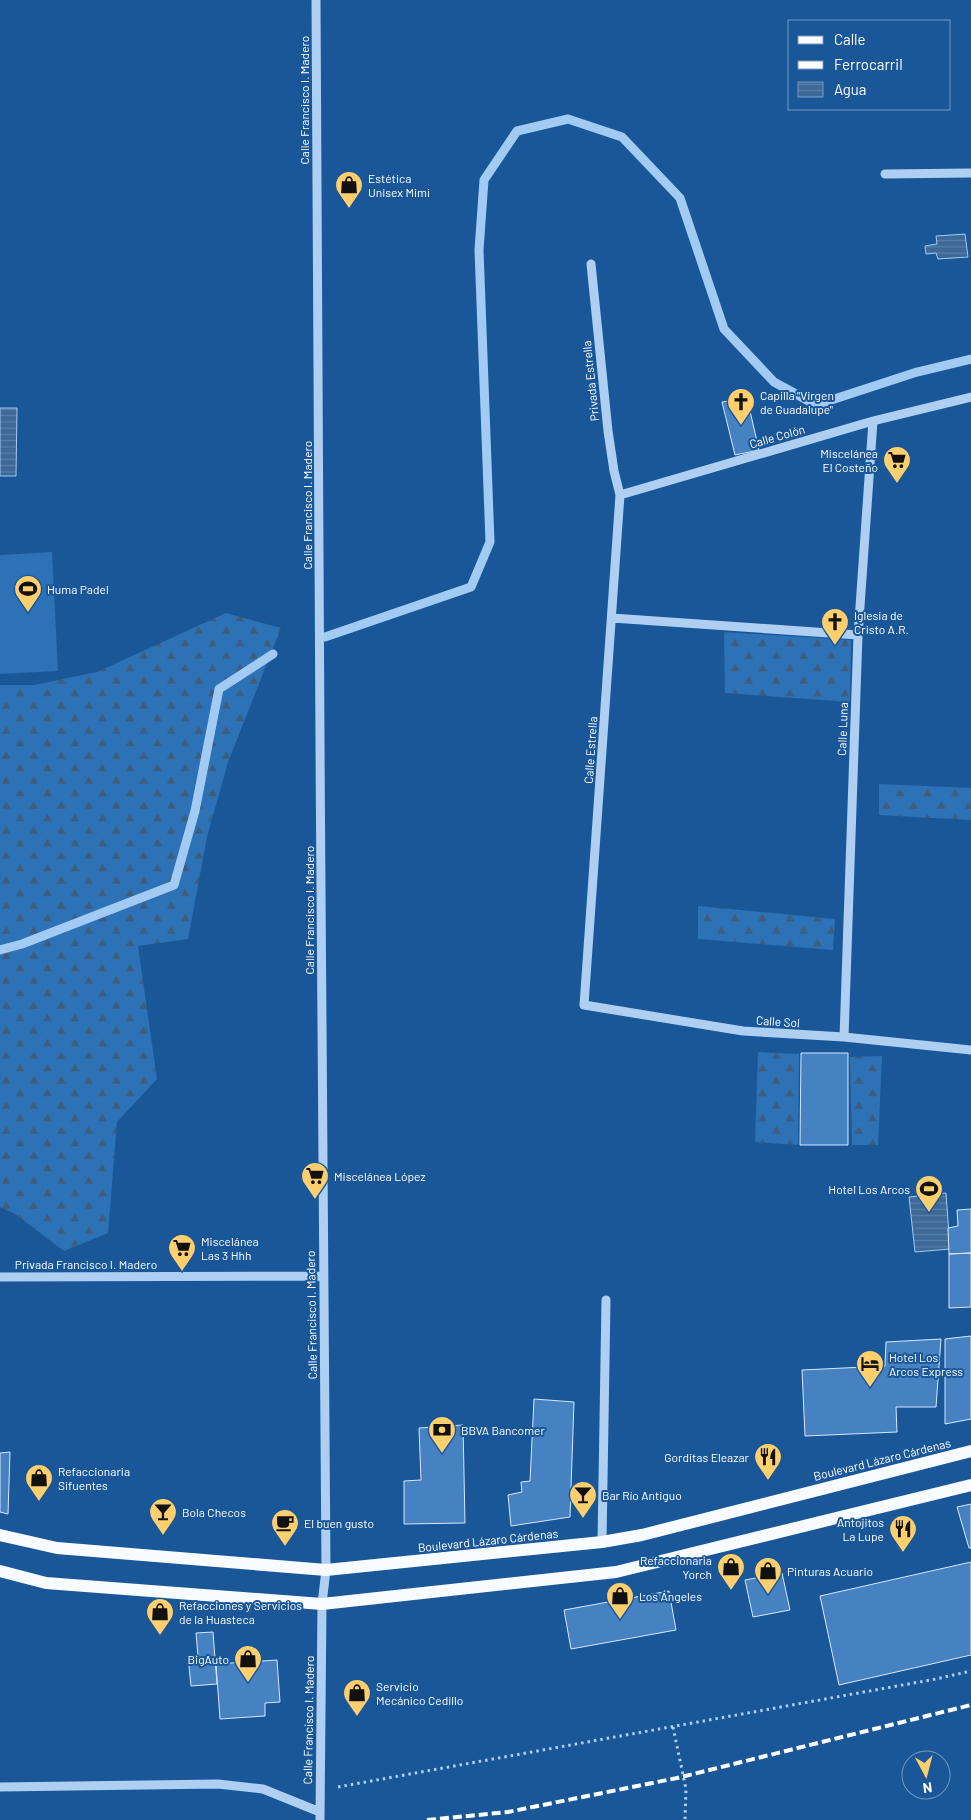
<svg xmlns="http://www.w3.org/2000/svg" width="971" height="1820" font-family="Barlow,sans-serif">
	<defs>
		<pattern id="forest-firs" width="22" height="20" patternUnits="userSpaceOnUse" patternTransform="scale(1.25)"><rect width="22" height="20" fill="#2d71b6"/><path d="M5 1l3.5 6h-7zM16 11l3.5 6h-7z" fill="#3e5d7c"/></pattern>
		<pattern id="water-rules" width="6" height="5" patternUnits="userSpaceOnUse" patternTransform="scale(1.25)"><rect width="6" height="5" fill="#3d6998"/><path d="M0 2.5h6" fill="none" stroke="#5a80a7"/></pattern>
	</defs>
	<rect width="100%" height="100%" fill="#195799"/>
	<path fill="#2d71b6" d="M52,552L58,671L0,674V555Z"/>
	<path fill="url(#forest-firs)" d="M226,613L281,628L228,762L207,837L188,939L138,946L157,1079L117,1122L108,1233L64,1251L15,1214L0,1207V685H34L97,672Z
		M724,632L851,640L850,702L725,693Z
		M879,784L971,788V820L879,815Z
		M698,906L835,919L833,950L698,939Z
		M758,1052L799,1054L798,1145L755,1142Z
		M882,1056L878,1145H852L850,1057Z"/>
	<path fill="url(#water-rules)" stroke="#a1cbf3" d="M965,234L968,257L938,259L936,253L926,254L925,246L937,244L936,236Z
		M0,408H17L16,476H0Z
		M946,1193L950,1249L915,1252L909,1197Z"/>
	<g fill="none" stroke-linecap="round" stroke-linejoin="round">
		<path stroke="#a1cbf3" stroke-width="9" d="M325,637L471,587L490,542L479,250L484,180L517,131L568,119L622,137L680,198L724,329L774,382L816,405L917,372L971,359
			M0,950L22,944L174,885L195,811L219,689L273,654"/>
	</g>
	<path fill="#4682c1" stroke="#d5e8fc" d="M747,398L759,450L735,455L722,402Z
		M801,1053H848V1145H800Z
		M971,1209V1253L949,1254L948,1228L958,1226L957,1210Z
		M971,1253V1307L949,1308V1254Z
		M971,1336V1419L945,1424V1339Z
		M941,1339L936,1407H896L897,1432L805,1436L802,1370L885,1366L886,1342Z
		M534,1399L574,1402L570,1517L511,1526L508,1495L522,1492L521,1482L530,1481Z
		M463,1425L465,1523L404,1524V1481L421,1480L419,1428Z
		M10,1452L8,1514L0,1512V1453Z
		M971,1504V1548H969L957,1507Z
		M971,1562V1655L839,1685L820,1596Z
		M782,1573L790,1610L753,1617L745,1580Z
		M669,1591L676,1630L571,1649L564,1610Z
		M213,1632L217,1684L191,1686L188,1656H198L196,1633Z
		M277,1660L280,1702L265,1703V1716L220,1719L216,1664Z"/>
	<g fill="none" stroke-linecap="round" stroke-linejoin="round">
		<path stroke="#aecff1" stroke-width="3" stroke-dasharray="2.5 4" stroke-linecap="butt" d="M673,1727L686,1789L685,1820
			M338,1787L936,1679L971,1671"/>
		<path stroke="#aecff1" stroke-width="9" d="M316,0C320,523 320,1047 326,1570L322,1604L320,1820
			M885,174L971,173
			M591,264L608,431L614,471L620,495L584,1005L743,1031L844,1037L971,1050
			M620,495L873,421L971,397
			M612,618L858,635
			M844,1037L858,635L873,421
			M0,1277L323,1276
			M602,1542L606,1300
			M0,1787L218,1784L263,1789L320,1812"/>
		<path stroke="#f8fbff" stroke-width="12" d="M0,1535L57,1548L326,1570L602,1542L642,1535L971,1451
			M0,1571L46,1583L322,1604L616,1572L971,1485"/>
		<path stroke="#fff" stroke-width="4" stroke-dasharray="9 4" stroke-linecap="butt" d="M427,1820L508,1812L677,1778L971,1705"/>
	</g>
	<defs>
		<symbol id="shop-pin" viewBox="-11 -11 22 30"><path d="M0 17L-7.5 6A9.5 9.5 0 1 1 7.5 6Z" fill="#ffcf6e" stroke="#195799"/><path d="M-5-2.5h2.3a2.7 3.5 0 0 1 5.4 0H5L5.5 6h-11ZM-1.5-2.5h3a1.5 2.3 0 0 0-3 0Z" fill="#111"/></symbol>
		<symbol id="church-pin" viewBox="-11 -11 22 30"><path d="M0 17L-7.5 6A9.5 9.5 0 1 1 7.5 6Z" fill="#ffcf6e" stroke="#195799"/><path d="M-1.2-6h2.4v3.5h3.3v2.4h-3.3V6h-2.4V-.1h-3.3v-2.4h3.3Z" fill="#111"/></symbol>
		<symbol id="supermarket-pin" viewBox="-11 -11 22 30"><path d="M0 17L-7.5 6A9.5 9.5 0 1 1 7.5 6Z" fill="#ffcf6e" stroke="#195799"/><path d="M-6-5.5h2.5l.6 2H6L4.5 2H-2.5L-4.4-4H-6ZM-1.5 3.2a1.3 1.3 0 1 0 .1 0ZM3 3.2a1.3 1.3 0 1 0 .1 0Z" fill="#111"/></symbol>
		<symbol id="stadium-pin" viewBox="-11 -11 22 30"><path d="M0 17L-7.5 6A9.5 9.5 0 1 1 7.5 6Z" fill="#ffcf6e" stroke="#195799"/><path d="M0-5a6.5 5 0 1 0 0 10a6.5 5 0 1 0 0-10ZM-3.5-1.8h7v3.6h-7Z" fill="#111"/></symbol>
		<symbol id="hotel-pin" viewBox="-11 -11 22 30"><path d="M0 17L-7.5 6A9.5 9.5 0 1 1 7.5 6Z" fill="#ffcf6e" stroke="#195799"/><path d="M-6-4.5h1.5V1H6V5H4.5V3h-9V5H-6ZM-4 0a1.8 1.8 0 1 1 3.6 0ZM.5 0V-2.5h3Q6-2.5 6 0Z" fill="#111"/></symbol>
		<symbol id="bank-pin" viewBox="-11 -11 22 30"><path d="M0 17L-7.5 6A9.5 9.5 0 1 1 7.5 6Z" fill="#ffcf6e" stroke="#195799"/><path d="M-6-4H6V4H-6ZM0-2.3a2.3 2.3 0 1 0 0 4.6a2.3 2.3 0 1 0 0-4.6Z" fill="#111"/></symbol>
		<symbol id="restaurant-pin" viewBox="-11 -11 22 30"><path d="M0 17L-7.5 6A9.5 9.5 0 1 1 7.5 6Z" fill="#ffcf6e" stroke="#195799"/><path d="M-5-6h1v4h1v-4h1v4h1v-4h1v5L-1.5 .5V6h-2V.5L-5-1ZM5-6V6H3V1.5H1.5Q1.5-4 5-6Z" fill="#111"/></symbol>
		<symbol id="bar-pin" viewBox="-11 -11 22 30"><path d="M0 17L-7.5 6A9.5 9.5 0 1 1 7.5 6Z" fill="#ffcf6e" stroke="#195799"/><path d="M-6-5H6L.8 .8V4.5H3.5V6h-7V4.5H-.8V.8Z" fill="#111"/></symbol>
		<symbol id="cafe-pin" viewBox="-11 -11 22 30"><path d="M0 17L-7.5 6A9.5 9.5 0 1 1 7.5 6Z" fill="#ffcf6e" stroke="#195799"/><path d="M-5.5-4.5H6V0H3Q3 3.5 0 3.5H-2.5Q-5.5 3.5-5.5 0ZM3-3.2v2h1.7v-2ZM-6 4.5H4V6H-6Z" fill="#111"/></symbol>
	</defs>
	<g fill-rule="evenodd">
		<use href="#shop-pin" x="333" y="169" width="32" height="43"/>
		<use href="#church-pin" x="725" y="386" width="32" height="43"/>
		<use href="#supermarket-pin" x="881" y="444" width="32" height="43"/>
		<use href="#stadium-pin" x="12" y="573" width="32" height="43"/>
		<use href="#church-pin" x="819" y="606" width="32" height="43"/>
		<use href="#supermarket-pin" x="299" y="1160" width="32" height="43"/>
		<use href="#stadium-pin" x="913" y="1173" width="32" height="43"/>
		<use href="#supermarket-pin" x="166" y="1232" width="32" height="43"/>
		<use href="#hotel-pin" x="854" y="1348" width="32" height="43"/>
		<use href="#bank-pin" x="426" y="1414" width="32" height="43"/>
		<use href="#restaurant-pin" x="752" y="1441" width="32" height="43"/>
		<use href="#shop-pin" x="23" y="1462" width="32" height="43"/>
		<use href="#bar-pin" x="567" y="1479" width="32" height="43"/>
		<use href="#bar-pin" x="147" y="1496" width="32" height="43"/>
		<use href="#cafe-pin" x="269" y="1507" width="32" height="43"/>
		<use href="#restaurant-pin" x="887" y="1513" width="32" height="43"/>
		<use href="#shop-pin" x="715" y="1551" width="32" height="43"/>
		<use href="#shop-pin" x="752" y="1555" width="32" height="43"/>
		<use href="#shop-pin" x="604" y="1580" width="32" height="43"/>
		<use href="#shop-pin" x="144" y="1596" width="32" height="43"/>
		<use href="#shop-pin" x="232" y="1643" width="32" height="43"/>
		<use href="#shop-pin" x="341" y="1677" width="32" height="43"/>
	</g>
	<g text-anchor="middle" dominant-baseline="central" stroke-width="4" stroke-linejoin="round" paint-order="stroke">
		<g font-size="12" fill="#fff" stroke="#195799">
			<text transform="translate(304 100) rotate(-90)">Calle Francisco I. Madero</text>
			<text transform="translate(590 381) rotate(-96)">Privada Estrella</text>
			<text transform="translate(777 436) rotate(-16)">Calle Colón</text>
			<text transform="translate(307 505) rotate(-90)">Calle Francisco I. Madero</text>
			<text transform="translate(842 729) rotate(-88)">Calle Luna</text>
			<text transform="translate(590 750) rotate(-86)">Calle Estrella</text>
			<text transform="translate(309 910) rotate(-90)">Calle Francisco I. Madero</text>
			<text transform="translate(778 1021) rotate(4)">Calle Sol</text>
			<text x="86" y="1264">Privada Francisco I. Madero</text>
			<text transform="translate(311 1315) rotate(-91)">Calle Francisco I. Madero</text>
			<text transform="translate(882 1459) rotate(-14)">Boulevard Lázaro Cárdenas</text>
			<text transform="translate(488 1540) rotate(-6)">Boulevard Lázaro Cárdenas</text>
			<text transform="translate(308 1720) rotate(-89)">Calle Francisco I. Madero</text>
		</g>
		<g font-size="12" fill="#fff" stroke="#195799" text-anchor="start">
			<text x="368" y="178">Estética<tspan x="368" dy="14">Unisex Mimi</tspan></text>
			<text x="760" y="395">Capilla "Virgen<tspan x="760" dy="14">de Guadalupe"</tspan></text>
			<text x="878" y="453" text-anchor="end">Miscelánea<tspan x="878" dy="14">El Costeño</tspan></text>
			<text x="47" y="589">Huma Padel</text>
			<text x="854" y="615">Iglesia de<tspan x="854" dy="14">Cristo A.R.</tspan></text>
			<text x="334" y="1176">Miscelánea López</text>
			<text x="910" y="1189" text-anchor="end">Hotel Los Arcos</text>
			<text x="201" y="1241">Miscelánea<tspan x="201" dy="14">Las 3 Hhh</tspan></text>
			<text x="889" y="1357">Hotel Los<tspan x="889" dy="14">Arcos Express</tspan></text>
			<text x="461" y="1430">BBVA Bancomer</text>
			<text x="749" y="1457" text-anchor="end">Gorditas Eleazar</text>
			<text x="58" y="1471">Refaccionaria<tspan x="58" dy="14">Sifuentes</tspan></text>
			<text x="602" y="1495">Bar Río Antiguo</text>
			<text x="182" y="1512">Bola Checos</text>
			<text x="884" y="1522" text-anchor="end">Antojitos<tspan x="884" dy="14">La Lupe</tspan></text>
			<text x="304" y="1523">El buen gusto</text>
			<text x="712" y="1560" text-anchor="end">Refaccionaria<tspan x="712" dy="14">Yorch</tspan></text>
			<text x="787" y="1571">Pinturas Acuario</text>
			<text x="639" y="1596">Los Ángeles</text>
			<text x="179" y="1605">Refacciones y Servicios<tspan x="179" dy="14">de la Huasteca</tspan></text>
			<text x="229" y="1659" text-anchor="end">BigAuto</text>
			<text x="376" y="1686">Servicio<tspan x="376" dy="14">Mecánico Cedillo</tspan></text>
		</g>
	</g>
	<rect x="788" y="20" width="162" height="90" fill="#195799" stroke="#759ac2"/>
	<rect x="798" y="36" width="25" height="8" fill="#f8fbff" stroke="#759ac2"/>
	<text x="834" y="45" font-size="15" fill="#ffffff">Calle</text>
	<rect x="798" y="61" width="25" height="8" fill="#ffffff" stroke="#759ac2"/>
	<text x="834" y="70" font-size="15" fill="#ffffff">Ferrocarril</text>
	<rect x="798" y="82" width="25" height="15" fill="url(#water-rules)" stroke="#759ac2"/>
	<text x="834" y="95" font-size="15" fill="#ffffff">Agua</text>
	<g transform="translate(926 1775) rotate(173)"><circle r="24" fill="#195799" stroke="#759ac2"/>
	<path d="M0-4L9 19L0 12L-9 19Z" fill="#ffcf6e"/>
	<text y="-8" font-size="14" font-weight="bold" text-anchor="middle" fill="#ffffff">N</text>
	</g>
</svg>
